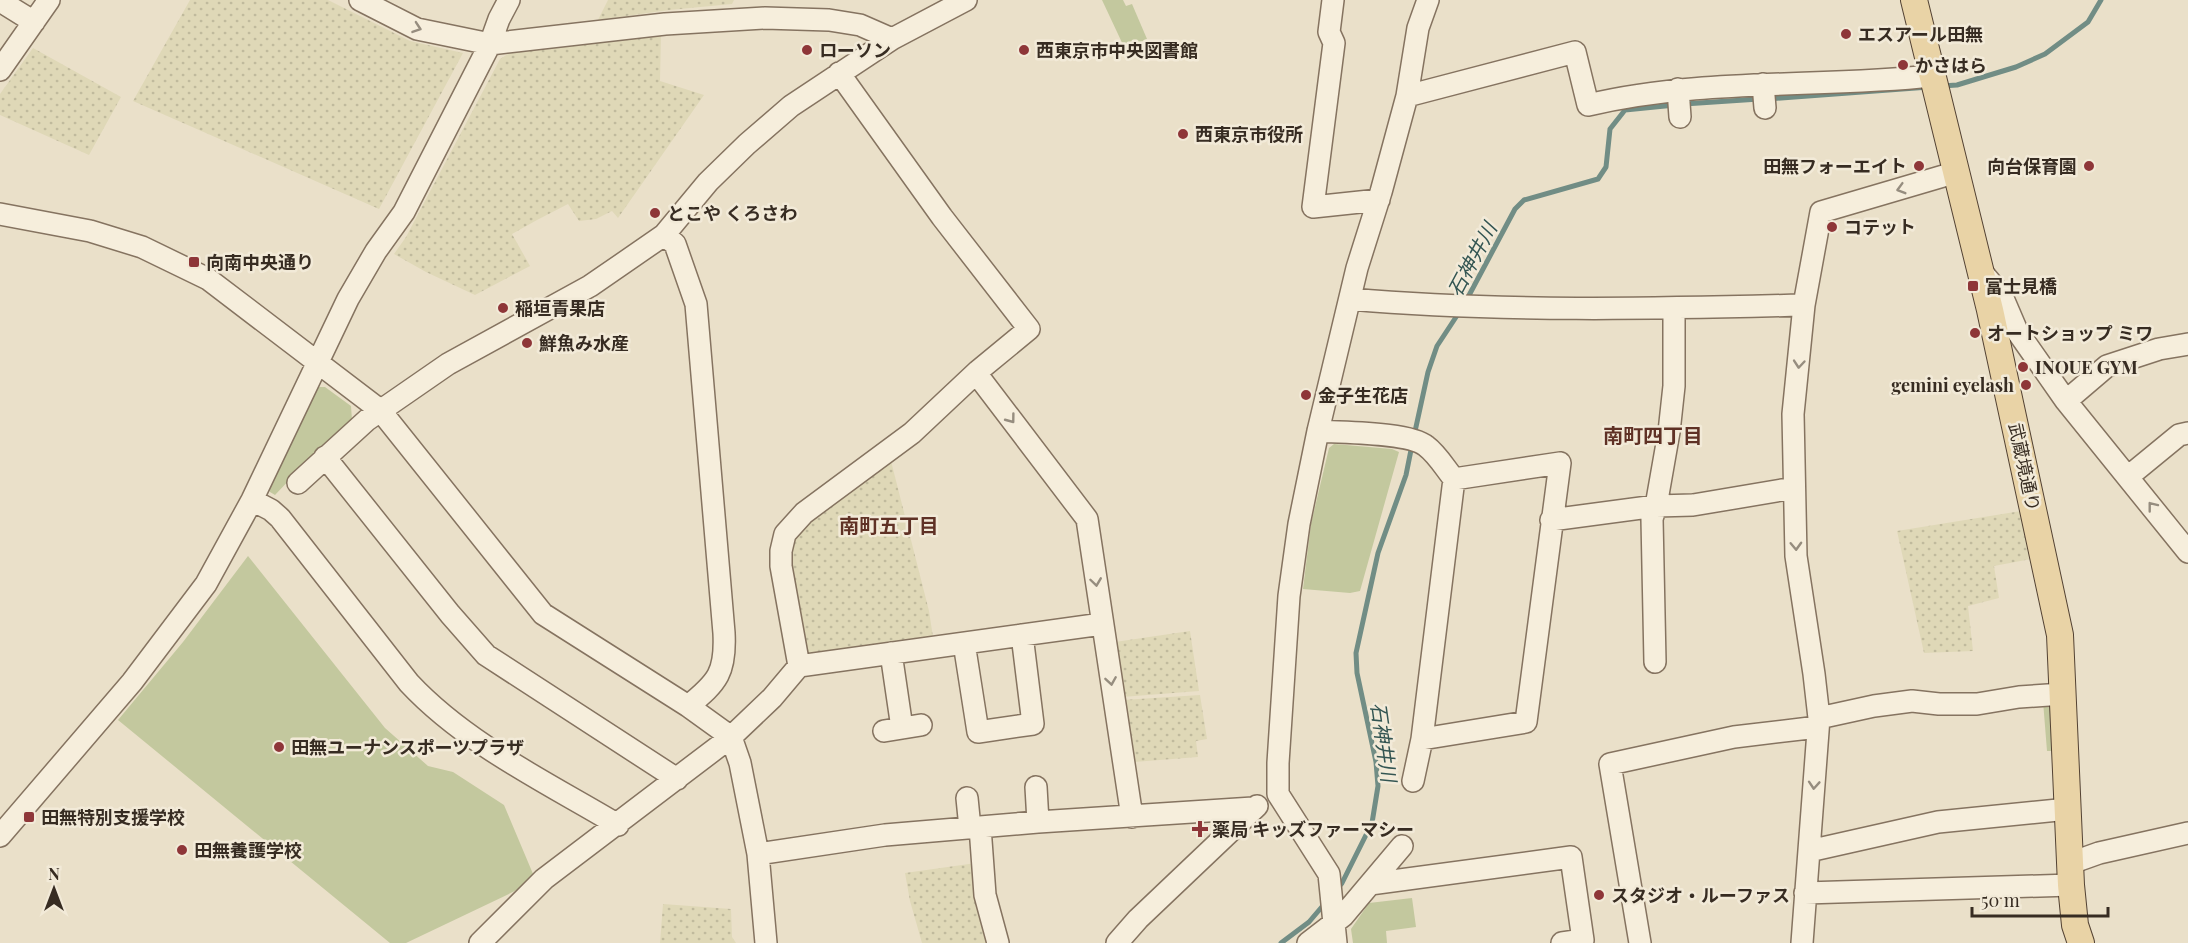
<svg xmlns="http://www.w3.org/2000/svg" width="2188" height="943" font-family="'Playfair Display','Noto Sans JP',serif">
	<defs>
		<pattern id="farmland-dots" width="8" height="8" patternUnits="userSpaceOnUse" patternTransform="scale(1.5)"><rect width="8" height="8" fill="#dfd8b7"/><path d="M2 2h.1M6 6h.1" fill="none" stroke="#c0ba9d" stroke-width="1.8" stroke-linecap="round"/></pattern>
	</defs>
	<rect width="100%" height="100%" fill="#eae0c9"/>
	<path fill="url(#farmland-dots)" d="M190,0H328L410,41L463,53L379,209L133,101Z
		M608,0H734L732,4L669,10L598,20Z
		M661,35L660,81L704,95L618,218L612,211L596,219L579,221L568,204L537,220L512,234L530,266L475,295L426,272L394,254L406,237L500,59L513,51Z
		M33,48L121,97L89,155L0,115V94Z
		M891,461L929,611L933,637L808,655L800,651L788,555L797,533L804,523Z
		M2021,511L2031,559L1994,566L1999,598L1968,606L1973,651L1924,653L1897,531Z
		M1190,631L1199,691L1122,697L1115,642Z
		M1200,695L1207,739L1196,741L1198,757L1134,762L1123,700Z
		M976,863L990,943H922L910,901L905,873Z
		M663,904L731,909L732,937L736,943H660Z"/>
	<path fill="#c3c89e" d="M1102,0H1123L1126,6L1132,4L1147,39L1125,49Z
		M316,387H325L351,406L352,420L314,454L275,495L270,492L269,488Z
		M1334,444L1392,449L1399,452L1360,591L1350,593L1303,589L1311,524L1329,448Z
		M248,556L385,728L428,766L453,772L504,805L536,881L406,943H390L118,720L183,642Z
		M2043,701L2053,708L2055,751H2047Z
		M1412,898L1416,927L1386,931L1387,943H1353L1351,929L1369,903Z"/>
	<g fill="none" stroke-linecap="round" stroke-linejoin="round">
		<path stroke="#718d85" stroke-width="5" d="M1942,86L1957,85L2016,67L2045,54L2088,22L2101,0
			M1768,99L1929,87
			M1684,104L1759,99
			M1466,301L1515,209L1524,200L1598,179L1606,167L1610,129L1625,110L1675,105
			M1414,436L1428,372L1437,346L1460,311
			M1336,890L1342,883L1372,823L1378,786L1376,762L1357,673L1356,653L1378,553L1406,475L1412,445
			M1281,943L1309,922L1326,902"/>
		<defs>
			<path id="minor" d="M360,0L417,29L490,44L665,24L765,18L829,20L860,25L892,39
				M1333,0L1329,32L1334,43L1313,207L1379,200
				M0,1L34,22
				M0,70L49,0
				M1763,84L1765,108
				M1678,89L1680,117
				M1407,96L1575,52L1588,105C1701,78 1817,88 1932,76
				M0,214L90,231L142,247L208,279L380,410L543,614L688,706L731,737L740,763L758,854L766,943
				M664,235L675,244L696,304L724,633C726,672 718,682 688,706
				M1981,271L2002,296L2017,331L2066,401L2188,552
				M1350,299C1500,312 1653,309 1804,305
				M978,371L979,377L1087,519L1132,817
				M2066,401L2107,366L2159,349L2188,344
				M1318,431C1343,433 1409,432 1426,446C1437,454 1445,468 1454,479L1422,739L1413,781
				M325,457L450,614L486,655L677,779
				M2129,476L2179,435L2188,433
				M298,483L367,420L448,364L590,286L664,235L708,182L747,144L791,106L892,39L966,0
				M252,500L271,510L280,518L409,683C466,744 546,782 618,825
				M1551,520L1656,506L1693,505L1794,488
				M964,643L978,732L1033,724L1022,635
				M891,653L902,728
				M1655,662L1652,519L1656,506L1669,432L1674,386V309
				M799,666L1102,624
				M1819,718L1874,706L1912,701L1939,704H1977L2019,697L2063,694
				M884,731L921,725
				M1422,739L1526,722L1560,463L1454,479
				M1036,787L1038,822
				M967,798L970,828
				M980,827L985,895L998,943
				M0,836L132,682L206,584L252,500L348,299L376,251L404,212L490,44L499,19L509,0
				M1809,851L1938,822L2068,809
				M758,854L885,835L1038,822L1253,808
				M2071,863L2099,853L2188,833
				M1370,884L1571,857L1583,940L1562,943
				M1805,893L2071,885
				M480,943L544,879L731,737L772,698L799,666L781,566V551L785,534L804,513L912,433L978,371L1029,329L942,217L839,73
				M1117,943L1138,919L1257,806
				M1308,943L1343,916L1402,846
				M1336,943L1329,874L1278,794V763L1289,596L1299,524L1318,431L1357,268L1381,192L1407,96L1418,28L1428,0
				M1640,943L1610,764L1734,737L1818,727
				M1802,943L1819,718L1814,674L1796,556L1793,414L1804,305L1821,212L1957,172"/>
			<path id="major" d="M1914,0L1990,310L2060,635L2071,885L2075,925L2081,943"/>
		</defs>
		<use href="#minor" stroke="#857360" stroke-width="24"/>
		<use href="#major" stroke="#534233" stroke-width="28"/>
		<use href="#minor" stroke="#f6eedc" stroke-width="21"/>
		<use href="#major" stroke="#e9d3a6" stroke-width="26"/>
	</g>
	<defs><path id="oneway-chevron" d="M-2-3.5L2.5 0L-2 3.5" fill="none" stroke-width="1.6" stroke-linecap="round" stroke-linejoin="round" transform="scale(1.5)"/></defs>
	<g stroke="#968d7f">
		<use href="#oneway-chevron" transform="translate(417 28) rotate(19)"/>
		<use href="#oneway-chevron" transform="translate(1901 189) rotate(164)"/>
		<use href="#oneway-chevron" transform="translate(1799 364) rotate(95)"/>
		<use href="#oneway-chevron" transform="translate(1011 419) rotate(53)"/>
		<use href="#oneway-chevron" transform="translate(2152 506) rotate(-128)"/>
		<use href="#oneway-chevron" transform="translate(1796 546) rotate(88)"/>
		<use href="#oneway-chevron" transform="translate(1096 582) rotate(82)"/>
		<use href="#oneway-chevron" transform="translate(1111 681) rotate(81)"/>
		<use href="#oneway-chevron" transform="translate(1814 785) rotate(94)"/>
	</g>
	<g fill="#8e3638" stroke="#f2ead8" stroke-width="2">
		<circle cx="1846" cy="34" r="6"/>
		<circle cx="807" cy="50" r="6"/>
		<circle cx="1024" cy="50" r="6"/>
		<circle cx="1903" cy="65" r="6"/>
		<circle cx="1183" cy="134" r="6"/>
		<circle cx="1919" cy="166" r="6"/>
		<circle cx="2089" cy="166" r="6"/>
		<circle cx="655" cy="213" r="6"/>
		<circle cx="1832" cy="227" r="6"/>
		<rect x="188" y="256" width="12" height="12" rx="3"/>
		<rect x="1967" y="280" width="12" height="12" rx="3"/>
		<circle cx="503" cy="308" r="6"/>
		<circle cx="1975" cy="333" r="6"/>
		<circle cx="527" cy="343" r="6"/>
		<circle cx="2023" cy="367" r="6"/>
		<circle cx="2026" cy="385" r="6"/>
		<circle cx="1306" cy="395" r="6"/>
		<circle cx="279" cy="747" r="6"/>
		<rect x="23" y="811" width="12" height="12" rx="3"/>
		<path d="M1197 820h6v6h6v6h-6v6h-6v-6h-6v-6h6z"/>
		<circle cx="182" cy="850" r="6"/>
		<circle cx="1599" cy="895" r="6"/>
	</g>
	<g text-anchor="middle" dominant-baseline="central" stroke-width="5" stroke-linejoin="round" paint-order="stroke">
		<g font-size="18" font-weight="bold" fill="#372c22" stroke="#f2ead8" text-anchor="start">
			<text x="1858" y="34">エスアール田無</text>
			<text x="819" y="50">ローソン</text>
			<text x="1036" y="50">西東京市中央図書館</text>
			<text x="1915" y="65">かさはら</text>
			<text x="1195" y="134">西東京市役所</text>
			<text x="1907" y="166" text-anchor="end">田無フォーエイト</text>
			<text x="2077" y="166" text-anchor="end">向台保育園</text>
			<text x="667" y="213">とこや くろさわ</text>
			<text x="1844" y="227">コテット</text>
			<text x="206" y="262">向南中央通り</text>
			<text x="1985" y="286">富士見橋</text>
			<text x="515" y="308">稲垣青果店</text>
			<text x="1987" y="333">オートショップ ミワ</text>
			<text x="539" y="343">鮮魚み水産</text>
			<text x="2035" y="367">INOUE GYM</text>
			<text x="2014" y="385" text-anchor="end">gemini eyelash</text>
			<text x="1318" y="395">金子生花店</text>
			<text x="291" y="747">田無ユーナンスポーツプラザ</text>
			<text x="41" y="817">田無特別支援学校</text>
			<text x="1212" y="829">薬局 キッズファーマシー</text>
			<text x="194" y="850">田無養護学校</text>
			<text x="1611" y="895">スタジオ・ルーファス</text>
		</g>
		<g font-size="18" fill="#372c22" stroke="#f2ead8">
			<text transform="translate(2025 467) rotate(78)">武蔵境通り</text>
		</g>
		<g font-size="20" font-style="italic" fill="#335552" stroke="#f2ead8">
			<text transform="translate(1471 259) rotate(-62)">石神井川</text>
			<text transform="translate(1385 742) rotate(82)">石神井川</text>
		</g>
		<g font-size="20" font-weight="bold" fill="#5f3125" stroke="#f2ead8">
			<text x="1653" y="434">南町四丁目</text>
			<text x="889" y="524">南町五丁目</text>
		</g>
	</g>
	<g transform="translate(54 889)" stroke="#f2ead8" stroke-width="4.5" paint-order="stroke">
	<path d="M0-4.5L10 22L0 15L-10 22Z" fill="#372c22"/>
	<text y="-9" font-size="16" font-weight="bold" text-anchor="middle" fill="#372c22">N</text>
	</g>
	<path d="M1972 907v9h136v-9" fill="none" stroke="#372c22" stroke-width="3"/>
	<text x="1981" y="907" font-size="18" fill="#372c22" stroke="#f2ead8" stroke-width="4.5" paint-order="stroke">50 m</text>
</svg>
